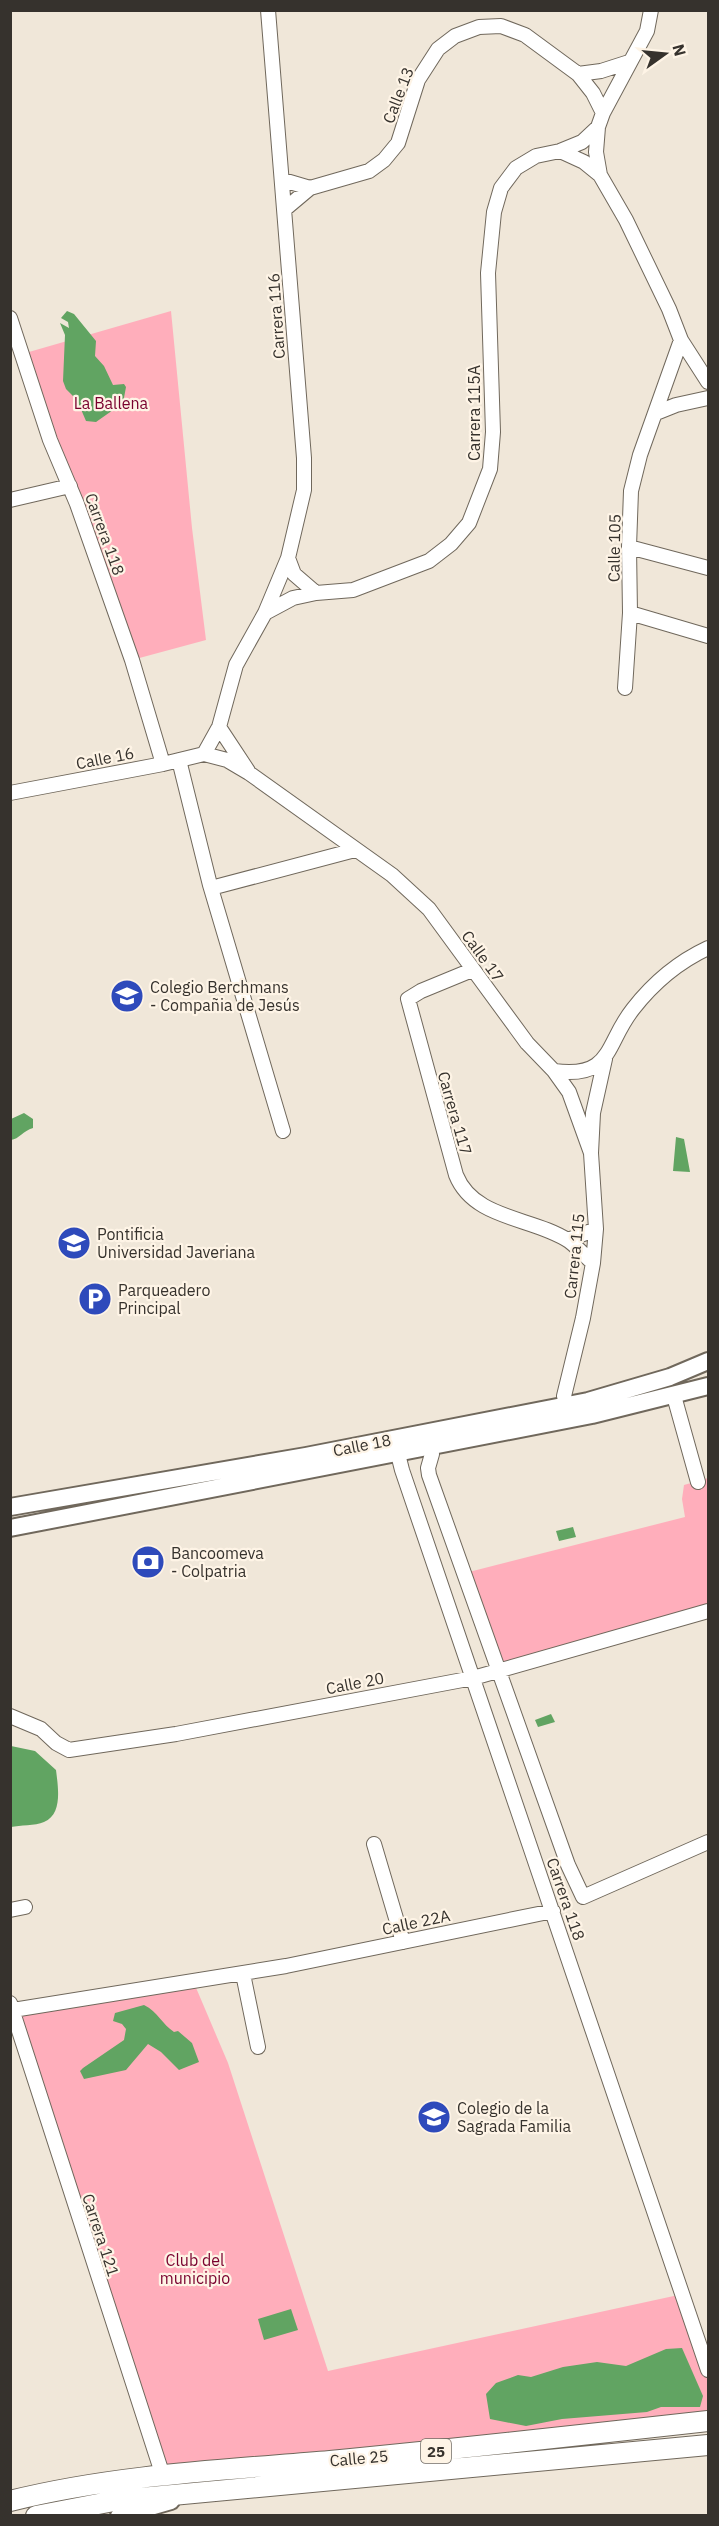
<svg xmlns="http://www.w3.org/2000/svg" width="719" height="2526" font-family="'IBM Plex Sans',sans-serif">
	<rect width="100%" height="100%" fill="#f0e7d9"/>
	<path fill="#ffaebb" d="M171,311L192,528L206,640L132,660L22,354Z
		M708,1478V1611L499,1671L465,1573L685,1517L682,1499L684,1485Z
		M194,1983L228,2063L328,2371L683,2294L708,2370V2421L163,2476L13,2010Z"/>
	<path fill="#61a462" d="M67,311L74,314L96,341L95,356L104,366L113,385L124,384L126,387L123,403L96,422L86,421L77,400L66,389L63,381L65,335L60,323L69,328L68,322L61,318Z
		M24,1113L33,1119V1128C23,1131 19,1139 11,1140V1119Z
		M676,1137L684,1139L690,1172L673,1171Z
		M573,1527L576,1537L559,1541L556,1531Z
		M551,1714L555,1722L538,1727L535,1720Z
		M11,1746L35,1751L56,1770C58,1787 63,1814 44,1822C35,1826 20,1825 11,1827Z
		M144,2005C158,2012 162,2024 174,2032L178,2031L192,2043L199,2062L179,2070L161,2052L148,2044L126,2070L84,2079L80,2071L83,2068L124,2040L126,2029L122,2024L113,2021L115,2013Z
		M291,2309L298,2330L264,2340L258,2319Z
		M682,2348L703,2396L700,2407H661L647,2412L562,2419L526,2426L490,2419L486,2394L496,2383L518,2375L531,2377L563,2367L597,2362L626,2366L666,2349Z"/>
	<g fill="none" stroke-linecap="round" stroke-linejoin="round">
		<defs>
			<path id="minor" d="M651,10L647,31L603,113L598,127L596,152L600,175L626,220L669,309L681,340L708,382
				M578,74L601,71L629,62
				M560,151L584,162L600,175
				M283,180L310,188
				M285,209L310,188L369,171L384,160L398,143L418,80L438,49L455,36L479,27L501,26L525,35L578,74L593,93L603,113
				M10,318L50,440L77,504L132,660L163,764
				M656,413L676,405L708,398
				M10,500L70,486
				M629,547L708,568
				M288,558L294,574L316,593
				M265,613L293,598L316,593L353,590L429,561L451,544L469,523L490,469L493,432L488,273L494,212L501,188L516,168L536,156L560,151L582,142L598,127
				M630,613L708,636
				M625,688L630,613L629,547L631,491L640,455L681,340
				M219,727L248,771
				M204,754L219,727L236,665L265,613L288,558L304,490V458L268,10
				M204,754L227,760L249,773L392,875L429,909L527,1043L554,1071L569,1092L591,1153
				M179,760L210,885L283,1131
				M10,793L163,764L204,754
				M211,888L355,850
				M472,970L421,991L408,999L456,1175C474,1220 533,1217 569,1241C577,1247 585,1256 593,1263
				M554,1071C613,1079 605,1044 633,1009C654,982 678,962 708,948
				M568,1240L596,1229
				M674,1396L698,1482
				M569,1414L564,1396L583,1318L593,1263L596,1229L591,1153L593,1113L605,1059
				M395,1442L402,1470L708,2370
				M432,1454L428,1468L429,1475L568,1865L583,1897L708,1842
				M10,1716L41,1729L56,1743L69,1750L176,1734L473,1678L708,1611
				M374,1844L403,1942
				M10,1910L25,1907
				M243,1974L258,2047
				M10,2003L163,2476
				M13,2010L286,1966L553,1911"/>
			<path id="major" d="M10,1507L306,1456L588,1401L670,1377L708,1361
				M10,1528L592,1415L708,1386
				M119,2516L171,2501"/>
			<path id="highway" d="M10,2501C114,2475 223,2470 330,2461C456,2449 582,2435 708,2421
				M36,2516L119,2500L708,2445"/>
		</defs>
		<use href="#minor" stroke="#70685c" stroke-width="16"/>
		<use href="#major" stroke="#70685c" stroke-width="20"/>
		<use href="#highway" stroke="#70685c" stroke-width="22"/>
		<use href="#minor" stroke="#fff" stroke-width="14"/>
		<use href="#major" stroke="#fff" stroke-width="16"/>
		<use href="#highway" stroke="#fff" stroke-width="20"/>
	</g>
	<defs>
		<symbol id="school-disc" viewBox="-11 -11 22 22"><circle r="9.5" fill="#2e4abb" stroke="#fef4e6"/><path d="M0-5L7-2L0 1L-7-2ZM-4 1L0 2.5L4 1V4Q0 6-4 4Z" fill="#fff"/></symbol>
		<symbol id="university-disc" viewBox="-11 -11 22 22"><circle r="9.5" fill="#2e4abb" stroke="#fef4e6"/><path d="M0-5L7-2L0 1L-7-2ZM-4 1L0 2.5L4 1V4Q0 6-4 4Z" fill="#fff"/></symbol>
		<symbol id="parking-disc" viewBox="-11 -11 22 22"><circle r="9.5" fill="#2e4abb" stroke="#fef4e6"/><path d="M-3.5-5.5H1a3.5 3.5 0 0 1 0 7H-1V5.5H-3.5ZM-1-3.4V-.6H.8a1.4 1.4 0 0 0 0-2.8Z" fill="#fff"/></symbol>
		<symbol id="bank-disc" viewBox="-11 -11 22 22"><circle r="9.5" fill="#2e4abb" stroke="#fef4e6"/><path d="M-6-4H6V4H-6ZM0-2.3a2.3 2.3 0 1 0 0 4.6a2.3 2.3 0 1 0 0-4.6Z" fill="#fff"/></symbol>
	</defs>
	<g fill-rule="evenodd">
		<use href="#school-disc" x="108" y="977" width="38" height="38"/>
		<use href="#university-disc" x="55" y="1224" width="38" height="38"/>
		<use href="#parking-disc" x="76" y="1280" width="38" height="38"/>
		<use href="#bank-disc" x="129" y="1543" width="38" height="38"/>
		<use href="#school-disc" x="415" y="2098" width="38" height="38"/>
	</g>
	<g text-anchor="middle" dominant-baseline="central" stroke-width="4.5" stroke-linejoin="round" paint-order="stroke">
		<rect fill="#fef4e6" stroke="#726c64" stroke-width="1.5" x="421" y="2439" width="30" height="24" rx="4.5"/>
		<g font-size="15" font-weight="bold" fill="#36322d">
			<text x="436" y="2451">25</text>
		</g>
		<g font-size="16" fill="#36322d" stroke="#fef4e6">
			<text transform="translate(398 95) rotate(-69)">Calle 13</text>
			<text transform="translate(276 316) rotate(-94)">Carrera 116</text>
			<text transform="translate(474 413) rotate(-90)">Carrera 115A</text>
			<text transform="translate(105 534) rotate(70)">Carrera 118</text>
			<text transform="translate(614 548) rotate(-89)">Calle 105</text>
			<text transform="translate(105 758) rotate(-11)">Calle 16</text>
			<text transform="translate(483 956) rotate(54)">Calle 17</text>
			<text transform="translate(455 1113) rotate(74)">Carrera 117</text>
			<text transform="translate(574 1256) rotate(-84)">Carrera 115</text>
			<text transform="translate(362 1445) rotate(-11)">Calle 18</text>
			<text transform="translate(355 1683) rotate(-11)">Calle 20</text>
			<text transform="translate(566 1899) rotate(71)">Carrera 118</text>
			<text transform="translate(416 1922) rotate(-12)">Calle 22A</text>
			<text transform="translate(101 2235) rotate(72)">Carrera 121</text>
			<text transform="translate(359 2458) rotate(-5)">Calle 25</text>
		</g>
		<g font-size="16" fill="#79002e" stroke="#fef4e6">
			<text x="111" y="403">La Ballena</text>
			<text x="195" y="2260">Club del<tspan x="195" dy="18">municipio</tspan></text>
		</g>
		<g font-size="16" fill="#36322d" stroke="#fef4e6" text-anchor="start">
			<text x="150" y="987">Colegio Berchmans<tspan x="150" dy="18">- Compañia de Jesús</tspan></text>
			<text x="97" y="1234">Pontificia<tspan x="97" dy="18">Universidad Javeriana</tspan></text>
			<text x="118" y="1290">Parqueadero<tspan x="118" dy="18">Principal</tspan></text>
			<text x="171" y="1553">Bancoomeva<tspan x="171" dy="18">- Colpatria</tspan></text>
			<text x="457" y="2108">Colegio de la<tspan x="457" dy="18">Sagrada Familia</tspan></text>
		</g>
	</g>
	<rect width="719" height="2526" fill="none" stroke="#36322d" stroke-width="24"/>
	<g transform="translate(665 54) rotate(75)" stroke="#fef4e6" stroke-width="4.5" paint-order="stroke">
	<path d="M0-4.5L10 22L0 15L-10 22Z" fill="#36322d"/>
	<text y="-9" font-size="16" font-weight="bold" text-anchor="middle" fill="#36322d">N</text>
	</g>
</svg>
